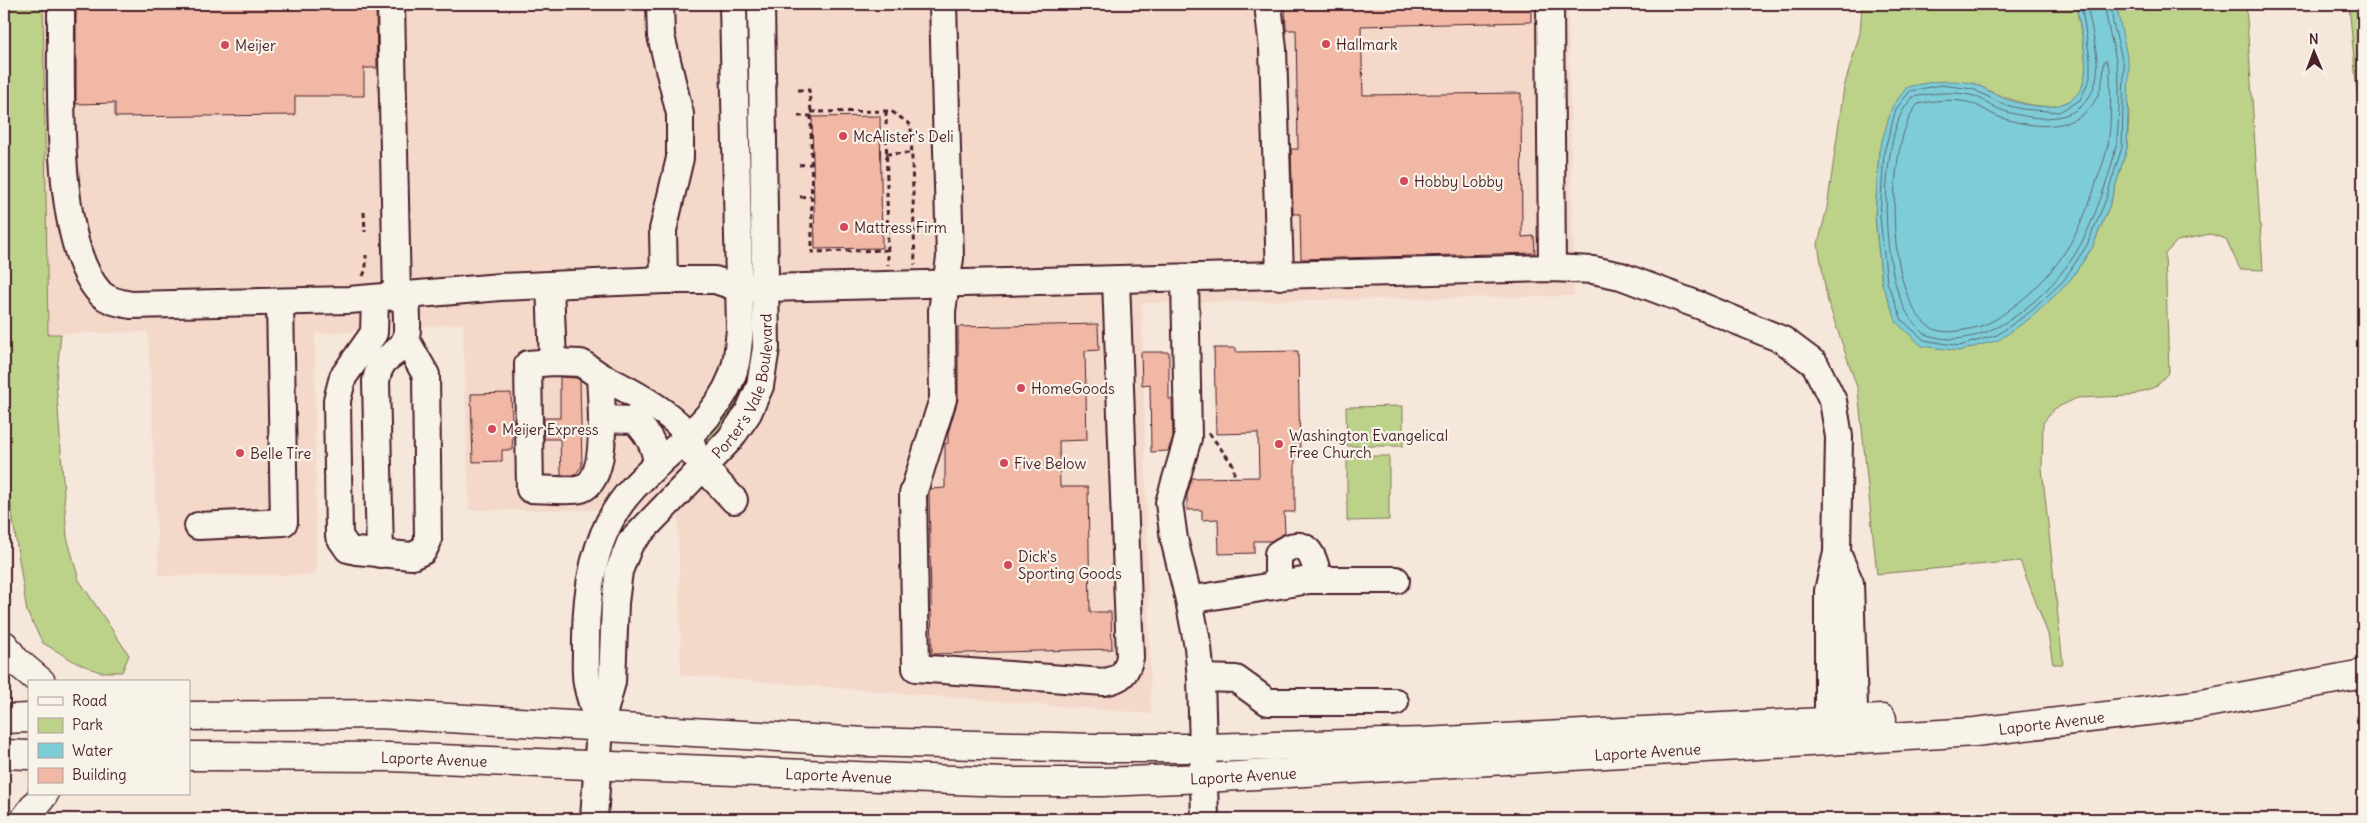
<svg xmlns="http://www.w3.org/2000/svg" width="2367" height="823" font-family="Delius,sans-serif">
	<rect width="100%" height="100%" fill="#f6e7db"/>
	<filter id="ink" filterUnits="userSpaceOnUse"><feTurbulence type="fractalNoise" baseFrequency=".02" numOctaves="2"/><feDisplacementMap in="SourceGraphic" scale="10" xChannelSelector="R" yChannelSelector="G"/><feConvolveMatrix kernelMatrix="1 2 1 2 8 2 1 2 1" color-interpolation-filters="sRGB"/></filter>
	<g filter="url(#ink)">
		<path fill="#f4d9cb" d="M43,4H1568L1574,296L1142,303L1151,714L681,675L678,510H469L463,324L315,334L316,575L159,576L148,332L48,334Z"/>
		<path fill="#bcd289" stroke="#83785a" d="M4,4H43L48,334H61L56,380L67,537L79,580L129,655L122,672H100L75,662L43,643L27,612L4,461Z
			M1862,4H2076C2079,26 2088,53 2085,76C2077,130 2004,99 1975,84L1879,151L1875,217L1882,284L2068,283L2092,248L2110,204L2127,148L2129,113L2116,4H2246L2263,270L2240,269L2226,239L2210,234L2177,241L2165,254L2169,372L2155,387L2130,396L2077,398L2054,409L2043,423L2042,468L2063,664H2053L2048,634L2020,561L1877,574L1858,390L1827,299L1818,244L1827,208L1844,87L1860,33Z
			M2349,4H2363V119L2358,104Z
			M755,329C754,344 754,361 750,376C744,404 724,426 704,446L702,432L751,330Z
			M1403,406V446H1347L1346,407Z
			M1347,456H1389V520L1347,521Z"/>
		<path fill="#7dcdd8" stroke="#698793" d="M2076,4H2116L2129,66L2127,148L2110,204L2092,248L2068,283L2033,316L1999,340L1959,351L1922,346L1897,323L1882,284L1875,217L1879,151L1892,107L1907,87C1929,82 1952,78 1975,84C1986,88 1995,96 2006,99C2033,109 2079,115 2085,76C2088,54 2079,26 2076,4Z"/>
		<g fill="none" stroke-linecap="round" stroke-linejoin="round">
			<path stroke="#5e6570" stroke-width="1" d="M2081,4L2090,58V78L2080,100L2059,112L2022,109L2002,104L1973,89L1941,85L1910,91L1896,109L1884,152L1880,217L1887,282L1902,320L1924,340L1959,346L1997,335L2030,312L2064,280L2087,245L2105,202L2122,147L2124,67L2113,23L2111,4
				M2087,4C2090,25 2101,59 2096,80C2085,126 2037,122 2001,110C1991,106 1981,97 1970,95C1950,91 1933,93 1913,97C1910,101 1904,107 1902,112C1879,157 1879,290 1917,326C1920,329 1924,334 1928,335C1987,356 2057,290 2082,242C2095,217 2111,173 2116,146C2119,126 2121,86 2117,67C2114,45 2106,25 2105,4
				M2106,60L2110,69C2110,94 2112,120 2108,145C2106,155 2102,167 2098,177C2082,231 2057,276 2010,309C2001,316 1993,322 1981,326C1966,330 1944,336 1930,327C1884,299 1885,141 1918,104C1935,100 1950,99 1967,102C1978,104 1988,113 1999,117C2051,135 2104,128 2104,62Z"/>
		</g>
		<path fill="#f0b8a5" stroke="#4a1f2b" d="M76,4H376L377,68H364V96H295V115L115,117V103L76,104Z
			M1285,4H1531V22L1361,26L1363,95L1521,93L1522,237L1534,236L1535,253L1301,259L1300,214H1293L1291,149H1298L1296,30H1286Z
			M880,116L882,248L815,249L812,117Z
			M1098,324L1099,350L1085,351L1087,440L1059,441L1060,487H1088L1090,612H1111L1112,649L932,654L929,492L930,489L945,488V444L948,443V433L958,399V327Z
			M1214,348H1236V352L1298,351L1300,454H1295V512H1284L1285,533L1271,541H1254V553L1219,554L1218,519L1202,520V510H1187V495L1192,478L1259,477L1258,433L1216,434Z
			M1141,352H1169V399H1172L1173,437L1168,451L1151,452L1150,384L1142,385Z
			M560,377L576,378L580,380L582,466L575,475H561L560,439H544V418H560Z
			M511,393L512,419H514L512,450H502V461L473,462L471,394Z"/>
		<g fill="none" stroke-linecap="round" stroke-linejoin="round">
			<defs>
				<g id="minor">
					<path d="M61,4C62,74 52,241 100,293C108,301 120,303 131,305L349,300L500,287L664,280H715L739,288H765L1552,268L1593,270L1621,276L1701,306L1783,340L1815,364L1833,401L1839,437L1837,553L1828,591V741"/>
					<path d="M391,4L397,297"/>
					<path d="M660,4L661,36L680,114V158L663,230L664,280"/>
					<path d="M943,4L950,258L942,311L943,399L913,494L916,668L1104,682C1121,679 1126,674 1130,657L1116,280"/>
					<path d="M1268,4L1273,49L1280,276"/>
					<path d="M1550,4L1552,268"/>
					<path d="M1185,278L1188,438L1169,503L1174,539L1189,600L1198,647L1201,678L1205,819"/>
					<path d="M550,285L553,362"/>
					<path d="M375,298L374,333L343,377L337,400L339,536L348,549L356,551L412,556L423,551L428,541L426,375L406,340"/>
					<path d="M553,362L581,363L600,376C601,401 610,479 581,489C572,492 542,489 530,489L528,364Z"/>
					<path d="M600,376C621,386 701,425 692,453"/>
					<path d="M602,419L635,420C648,434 655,445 657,464"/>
					<path d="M703,467L734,500"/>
					<path d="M198,526L284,522L280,302"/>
					<path d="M1837,553L1850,583L1855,739"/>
					<path d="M380,554L376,381C381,351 397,359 405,340C409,332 406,306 406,296"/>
					<path d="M1278,584V554C1306,533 1315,556 1318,580"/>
					<path d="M1189,600L1309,580H1396"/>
					<path d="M1201,678L1236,679L1268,702H1395"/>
					<path d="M600,727C595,713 590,698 587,684C585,673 586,660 586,650C585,593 593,530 634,487C669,449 724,417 736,363C738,352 739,340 740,329L733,4"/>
					<path id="s1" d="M594,819L600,727L612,682L615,603L619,571L630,543L730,439L748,413L760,386L766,348L761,4"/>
				</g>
				<g id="major">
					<path d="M189,716L379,714L866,742L1094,748H1203L1423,742L1882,719"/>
					<path d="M4,719L29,718"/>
					<path d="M4,754L29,755"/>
					<path id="s2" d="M189,756L390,757L1004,782H1102L1205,778L1975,732L2196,705L2363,674"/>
				</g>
				<path id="highway" d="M4,645L15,660L41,682
					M25,819L44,794"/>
			</defs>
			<use href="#minor" stroke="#4a1f2b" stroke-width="30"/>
			<use href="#major" stroke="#4a1f2b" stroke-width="31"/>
			<use href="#highway" stroke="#4a1f2b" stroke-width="31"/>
			<path stroke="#4a1f2b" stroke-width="3" stroke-dasharray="5 4" stroke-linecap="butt" d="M798,90H809L811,112L812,252L888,250
				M886,111L888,265
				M811,112L891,111L911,125L915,265
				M798,116H811
				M886,154L912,153
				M799,165L811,164
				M800,197L811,196
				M364,212L365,232
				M363,276L366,269V255
				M1209,433L1234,466V478"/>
			<use href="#minor" stroke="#f7f3e8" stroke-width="26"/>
			<use href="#major" stroke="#f7f3e8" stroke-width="28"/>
			<use href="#highway" stroke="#f7f3e8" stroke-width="28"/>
		</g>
	</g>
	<g fill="#d1495b" stroke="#f7f3e8" stroke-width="2">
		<circle cx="1326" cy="44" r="5"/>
		<circle cx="225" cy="45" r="5"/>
		<circle cx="843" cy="136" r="5"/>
		<circle cx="1404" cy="181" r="5"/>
		<circle cx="844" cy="227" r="5"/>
		<circle cx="1021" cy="388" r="5"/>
		<circle cx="492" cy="429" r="5"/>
		<circle cx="1279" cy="444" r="5"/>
		<circle cx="240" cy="453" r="5"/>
		<circle cx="1004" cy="463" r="5"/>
		<circle cx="1008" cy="565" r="5"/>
	</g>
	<g text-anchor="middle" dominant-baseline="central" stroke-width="4.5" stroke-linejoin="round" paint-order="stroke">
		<g font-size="15" fill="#4a1f2b" stroke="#f7f3e8" text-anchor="start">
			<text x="1336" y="44">Hallmark</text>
			<text x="235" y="45">Meijer</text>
			<text x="853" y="136">McAlister's Deli</text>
			<text x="1414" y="181">Hobby Lobby</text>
			<text x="854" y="227">Mattress Firm</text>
			<text x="1031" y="388">HomeGoods</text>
			<text x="502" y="429">Meijer Express</text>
			<text x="1289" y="435">Washington Evangelical<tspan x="1289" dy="17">Free Church</tspan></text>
			<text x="250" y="453">Belle Tire</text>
			<text x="1014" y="463">Five Below</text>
			<text x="1018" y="556">Dick's<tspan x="1018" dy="17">Sporting Goods</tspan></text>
		</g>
		<g font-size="15" fill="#4a1f2b" stroke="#f7f3e8">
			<text stroke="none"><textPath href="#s1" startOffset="480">Porter's Vale Boulevard</textPath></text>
			<text stroke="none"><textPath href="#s2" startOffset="1865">Laporte Avenue</textPath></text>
			<text stroke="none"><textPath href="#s2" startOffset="1460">Laporte Avenue</textPath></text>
			<text stroke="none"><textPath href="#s2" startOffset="245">Laporte Avenue</textPath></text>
			<text stroke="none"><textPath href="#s2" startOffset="1055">Laporte Avenue</textPath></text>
			<text stroke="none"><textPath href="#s2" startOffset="650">Laporte Avenue</textPath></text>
		</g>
	</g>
	<rect width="2367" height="823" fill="none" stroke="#f7f3e8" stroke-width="20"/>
	<rect x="10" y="10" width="2347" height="803" fill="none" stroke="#4a1f2b" stroke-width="2" filter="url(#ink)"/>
	<rect x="28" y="680" width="162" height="115" fill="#f7f3e8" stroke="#b29e9c"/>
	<rect x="38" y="697" width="25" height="8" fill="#f7f3e8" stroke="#b29e9c"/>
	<text x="72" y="706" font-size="15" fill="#4a1f2b">Road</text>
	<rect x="38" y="718" width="25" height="15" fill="#bcd289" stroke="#b29e9c"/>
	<text x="72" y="730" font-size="15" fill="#4a1f2b">Park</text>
	<rect x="38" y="743" width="25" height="15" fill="#7dcdd8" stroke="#b29e9c"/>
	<text x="72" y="756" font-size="15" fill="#4a1f2b">Water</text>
	<rect x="38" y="768" width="25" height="15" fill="#f0b8a5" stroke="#b29e9c"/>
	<text x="72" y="780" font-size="15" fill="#4a1f2b">Building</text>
	<g transform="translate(2314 52) rotate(359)" stroke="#f7f3e8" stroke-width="4" paint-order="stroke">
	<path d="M0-4L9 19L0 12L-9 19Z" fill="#4a1f2b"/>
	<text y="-8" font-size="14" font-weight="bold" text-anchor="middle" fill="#4a1f2b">N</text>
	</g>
</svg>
